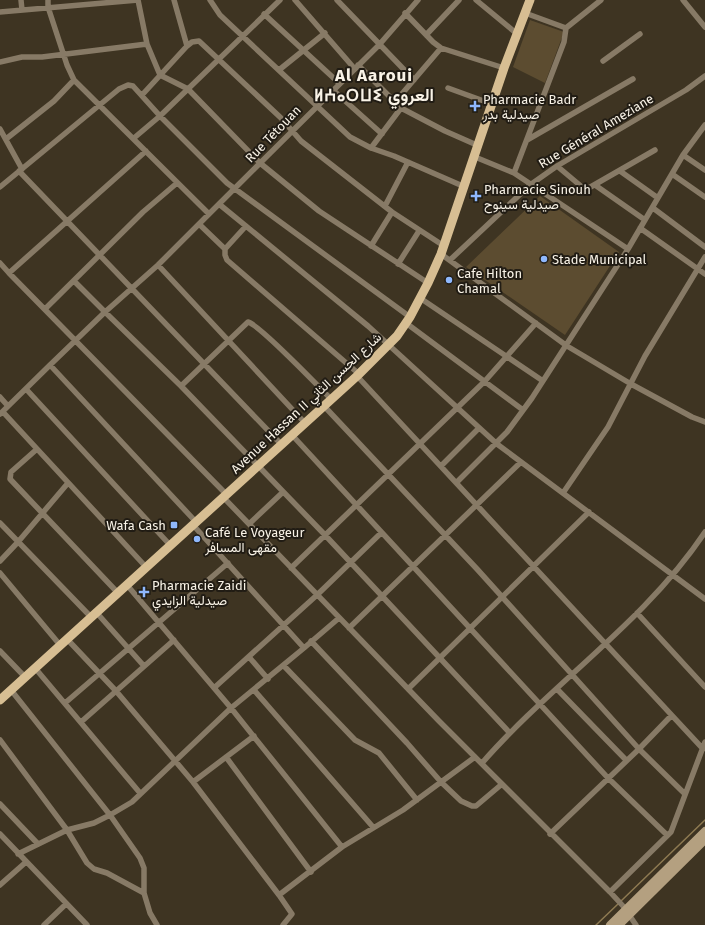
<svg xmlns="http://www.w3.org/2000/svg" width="705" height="925" font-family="'Fira Sans',Vazirmatn,'Noto Sans Tifinagh',sans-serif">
	<rect width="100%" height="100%" fill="#3e3422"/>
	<path fill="#5c4c30" d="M530,20L564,32L545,83L513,67Z
		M540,196L619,252L565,335L466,267Z"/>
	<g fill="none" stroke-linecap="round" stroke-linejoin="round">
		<path stroke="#8e7a52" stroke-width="1.5" d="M621,901L705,820
			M596,925L618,904"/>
		<path stroke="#877a66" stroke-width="5.5" d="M21,0L22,10
			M48,0V7L67,65L74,80L209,214L158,265L105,312L74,281
			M174,0L187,46
			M210,0L220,15L350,137L371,148L394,156L465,187
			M280,0L160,116L227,183L410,317
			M295,0L354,68
			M337,0L414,80
			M418,0L379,45L219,204L368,326L497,444L705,599
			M476,0L516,33
			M683,0L705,27
			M0,12L138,0
			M405,13L433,42L441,48L504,68
			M525,13L566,28
			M264,14L339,83
			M426,35L459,0
			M147,44L160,75L188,89L260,163L319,211L428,283
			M603,61L640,34
			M0,62L22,57H42L147,44L138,0
			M358,65L401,108L445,131L479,146
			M279,70L325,33
			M448,88L492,104
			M333,90L382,134
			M142,95L187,46L192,42L199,41L281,118L301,141L392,212L444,246
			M395,102L441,48
			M0,129L22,169
			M6,139L54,101L74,80
			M527,140L633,79
			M371,148L401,108
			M683,155L705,170
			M475,157L514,173L628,249
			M557,166L582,187L587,189L655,150
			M19,171L281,444
			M620,171L658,198
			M514,173L564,42L566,28L601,0
			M672,174L705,197
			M595,185L645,220
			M0,187L119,89L128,85L133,86L160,116L134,138
			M385,206L408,162
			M653,208L705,247
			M209,214L219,204
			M199,224L225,249
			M246,226L225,249V255L227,260L359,374
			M640,228L705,274
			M371,246L392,212
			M441,254L567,346L631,384L692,417L705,422
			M450,260L530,185L557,166L686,90L705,76
			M0,263L9,273L146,151
			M398,264L419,231
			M158,265L305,423
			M9,273L226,494
			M420,298L543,381
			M45,309L143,212L177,183
			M406,323L523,410
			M357,376L703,749
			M181,386L105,312L50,365L196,522
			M26,389L170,545
			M0,397L8,406
			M331,399C318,386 260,325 248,322L181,386L325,535L509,732
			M324,406L477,569L639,749L685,794
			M3,412L146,567
			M0,414L50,365
			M292,435L608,778L667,835
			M37,449L11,472L10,479L118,593
			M441,466L479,428
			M457,482L507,432L532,398L628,249L683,155L705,125
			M563,493L608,427L645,356L705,257
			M223,497L439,721L610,892L671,832L705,742
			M0,523L91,617
			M249,524L283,492
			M0,561L18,542L68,483
			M291,568L485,381L536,323
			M0,573L60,645
			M127,585L231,708L342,847
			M96,612L144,666
			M637,613L705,687
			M349,628L521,462
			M67,639L116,691L193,782L279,895L342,847L403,810L475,757
			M311,641L407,743L441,782L461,801L472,806H476L502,784
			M304,648L339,618
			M0,651L25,677
			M249,657L268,679
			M284,666L355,740L379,753L417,800
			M35,668L140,793
			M214,688L317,595L381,533
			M408,689L589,512
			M557,689L626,760
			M11,690L110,815L94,823L67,830L18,854
			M254,690L373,827
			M65,703L228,563
			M81,722L174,640
			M0,740L67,830L87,863L94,869L107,873L144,893
			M226,757L311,872
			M482,763C553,682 645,622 705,532
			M193,782L254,736
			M0,804L38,844
			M0,834L87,925
			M550,834L639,749L671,716
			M0,885L26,862
			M610,892L623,906L636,925
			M279,895L292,914L283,925
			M44,925L66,904
			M157,925L150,913L144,893V868L140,858L110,815L132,802L231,708L304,648L193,525"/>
		<path stroke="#b4a080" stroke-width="8" d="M610,925L705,831
			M619,925L705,840"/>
		<path stroke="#d7be93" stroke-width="9" d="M0,700L357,376L397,336L410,317L428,283L441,254L504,68L530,0"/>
	</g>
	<g fill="#8fb8fd" stroke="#211c14" stroke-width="1.5">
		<path d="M473 100h4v4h4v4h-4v4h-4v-4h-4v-4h4z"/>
		<path d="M474 190h4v4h4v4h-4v4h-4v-4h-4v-4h4z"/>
		<circle cx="544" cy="259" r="4"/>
		<circle cx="449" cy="280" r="4"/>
		<rect x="170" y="521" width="8" height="8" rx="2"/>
		<circle cx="197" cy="539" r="4"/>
		<path d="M142 586h4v4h4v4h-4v4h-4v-4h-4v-4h4z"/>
	</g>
	<g text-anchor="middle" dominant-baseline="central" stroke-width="4" stroke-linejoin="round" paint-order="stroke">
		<g font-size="13" fill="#f9f3e7" stroke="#211c14" text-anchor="start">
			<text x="483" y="99">Pharmacie Badr<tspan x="483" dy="15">صيدلية بدر</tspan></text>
			<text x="484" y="189">Pharmacie Sinouh<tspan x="484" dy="15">صيدلية سينوح</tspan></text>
			<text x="552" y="259">Stade Municipal</text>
			<text x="457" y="273">Cafe Hilton<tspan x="457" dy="15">Chamal</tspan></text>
			<text x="166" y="525" text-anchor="end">Wafa Cash</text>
			<text x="205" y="532">Café Le Voyageur<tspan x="205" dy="15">مقهى المسافر</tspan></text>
			<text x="152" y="585">Pharmacie Zaidi<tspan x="152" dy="15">صيدلية الزايدي</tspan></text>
		</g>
		<g font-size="13" fill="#f9f3e7" stroke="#211c14">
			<text transform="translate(596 131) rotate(-31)">Rue Général Ameziane</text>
			<text transform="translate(273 134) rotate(-46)">Rue Tétouan</text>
			<text transform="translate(306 403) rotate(-43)">Avenue Hassan II شارع الحسن الثاني</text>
		</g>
		<g font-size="17" font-weight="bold" letter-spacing="1" fill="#f9f3e7" stroke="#211c14">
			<text x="374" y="75">Al Aaroui<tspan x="374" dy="20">ⵍⵄⴰⵔⵡⵉ العروي</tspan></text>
		</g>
	</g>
</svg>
